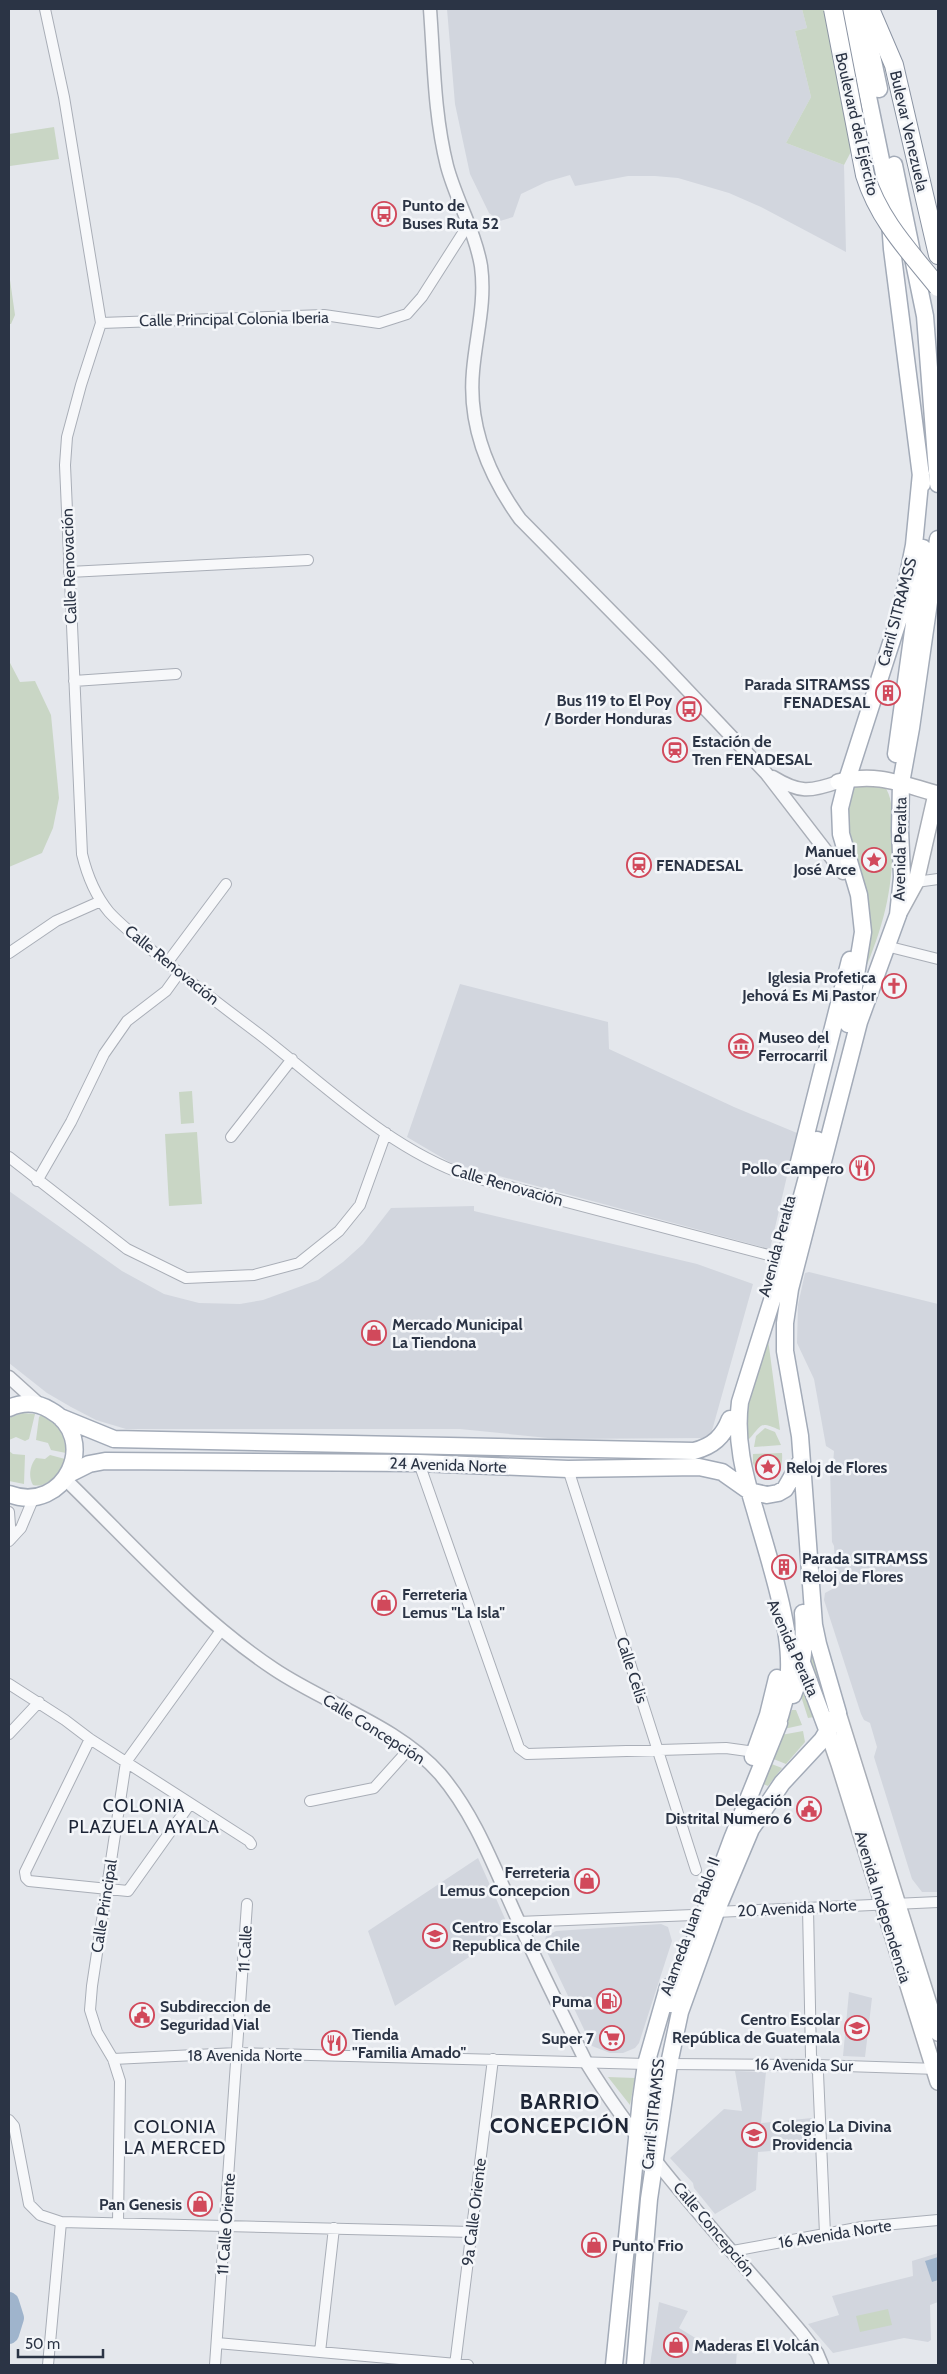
<svg xmlns="http://www.w3.org/2000/svg" width="947" height="2374" font-family="Cabin,sans-serif">
	<rect width="100%" height="100%" fill="#e4e7ec"/>
	<path fill="#d2d6de" d="M447,9H802L807,28L795,31L811,97L786,143L844,165L846,252L761,207L729,193L678,178L655,176H628L575,186L570,175L546,182L521,194L513,217L500,221L489,213L470,174L455,104Z
		M460,984L608,1022L609,1049L734,1107L797,1133L770,1249L451,1163L407,1137Z
		M9,1191L122,1271L164,1294L199,1303L240,1304L263,1300L318,1280L343,1262L363,1244L391,1208L474,1206V1211L697,1264L753,1284L713,1427L711,1433L703,1438L558,1439L460,1429H126L96,1420L71,1407L47,1393L9,1363Z
		M809,1272L938,1304V1892H922L912,1879L874,1757L877,1747L870,1723L864,1720L861,1714L824,1600L825,1593L836,1587L834,1546L832,1542L830,1467L833,1465L834,1451L826,1446L814,1379L797,1343L798,1305L805,1273Z
		M478,1858L510,1930L395,2006L368,1931Z
		M661,1924L668,1927L672,1941L639,2043L635,2048L623,2053H610L592,2046L547,1952L544,1944L546,1936L556,1931Z
		M849,1992L872,1998L865,2057L843,2056Z
		M735,2071L766,2072L761,2123L812,2118L814,2147L758,2152L756,2190L715,2214L694,2188L693,2183L670,2158L724,2109L742,2111Z
		M938,2253V2302L930,2305L931,2340L928,2342L904,2338L833,2353L808,2324L839,2315L832,2296L913,2276L912,2261Z
		M659,2302L688,2311L679,2328L702,2342L698,2347L737,2350L736,2365H650Z"/>
	<path fill="#c9d6c5" d="M802,9H824L854,146L844,165L786,143L811,97L795,31L807,28Z
		M54,127L59,159L10,166L9,134Z
		M9,273L15,315L11,324H9Z
		M9,661L20,682L35,681L51,715L59,798L53,828L42,853L9,867Z
		M859,784L884,786C892,795 892,811 892,822C895,883 886,920 863,975L843,830L851,791Z
		M192,1091L194,1123L181,1124L179,1092Z
		M197,1132L202,1204L169,1206L165,1134Z
		M768,1339L780,1430C759,1421 763,1424 749,1439L747,1438V1401Z
		M22,1413L35,1414L29,1439L25,1441L16,1437L9,1440V1418Z
		M41,1415C59,1418 65,1438 66,1453L51,1450L48,1443L36,1440L39,1417Z
		M765,1428L775,1432L781,1445L754,1447L756,1436Z
		M9,1451L13,1454L25,1455L24,1484L9,1481Z
		M782,1453C783,1465 780,1476 768,1479L759,1477L753,1463V1454Z
		M50,1455L65,1459C61,1472 47,1489 33,1485C28,1477 30,1465 36,1458L45,1459Z
		M811,1644L828,1705H825L809,1662Z
		M804,1685L814,1717L808,1718L800,1693Z
		M792,1710H796L802,1725L784,1729Z
		M803,1731L805,1742L786,1764L771,1758L781,1735Z
		M769,1763L782,1768L768,1786L761,1783Z
		M608,2077L635,2078L630,2105Z
		M888,2309L892,2325L860,2332L856,2316Z"/>
	<path fill="#9fb4cc" d="M938,2257V2280L932,2282L925,2261Z"/>
	<g fill="none" stroke-linecap="round" stroke-linejoin="round">
		<path stroke="#9fb4cc" stroke-width="20" d="M9,2302L14,2318L9,2334"/>
		<defs>
			<path id="minor" d="M45,9L64,97L101,323L81,385L67,437L65,465L82,854C87,875 95,895 109,912C121,925 135,936 148,947C184,978 222,1006 259,1034C324,1084 389,1149 468,1176L776,1257
				M101,323L324,315L379,323L407,314L422,297L468,225
				M69,572L308,560
				M74,681L176,674
				M916,882L938,879
				M886,946L938,959
				M9,953L56,921L101,901
				M167,963L226,884
				M231,1137L292,1059
				M9,1157L127,1249L186,1278L254,1275L299,1263L339,1231L360,1205L386,1133
				M37,1181L71,1122L104,1054L127,1021L166,991L179,973
				M419,1463L519,1748L527,1754L726,1748L755,1752
				M568,1469L696,1870
				M9,1512L11,1539
				M9,1541L21,1528L34,1497
				M9,1684L65,1720L90,1739L249,1841L251,1844
				M9,1734L39,1702
				M90,1739L25,1872L26,1878L29,1881L128,1891L190,1804
				M310,1801L374,1788L410,1748
				M808,1908L811,2056L818,2073L825,2234
				M716,1912L938,1902
				M518,1922L693,1915
				M113,2059L237,2053L646,2064
				M669,2064L814,2065L938,2069
				M9,2120L14,2126L29,2204L40,2215L61,2222L472,2232
				M118,2222L120,2081L113,2059L97,2032L90,2010L92,1986L126,1762L222,1629
				M733,2251L862,2227L938,2220
				M217,2343L468,2365
				M320,2352L334,2228
				M48,2365L61,2222
				M215,2365L247,1904
				M455,2365L493,2059"/>
			<path id="tertiary" d="M430,9C434,62 434,114 447,166C456,200 475,231 481,266C486,303 476,335 473,371C468,425 489,476 520,519L658,659L766,773L843,873
				M773,777C799,793 810,792 838,782
				M9,1377L40,1405
				M65,1479C132,1544 196,1617 274,1669C326,1704 398,1726 440,1774C476,1816 495,1870 518,1920C539,1968 563,2014 586,2062C646,2160 727,2244 801,2332L817,2353L822,2365"/>
			<path id="secondary" d="M838,782C877,772 901,784 938,794
				M898,915L916,882L936,794
				M838,1713L938,2033
				M828,1732L839,1764L938,2082"/>
			<path id="primary" d="M850,9L888,194L892,249L922,484
				M862,9L879,89
				M894,165L925,316L938,484
				M896,754L917,602L923,548
				M848,1024L863,932L859,895L841,834L840,808L847,780L900,615L914,545L921,473
				M798,1166L850,960
				M9,1408C22,1402 37,1402 50,1410C101,1438 65,1515 9,1494
				M60,1417L114,1439L694,1451C713,1446 723,1437 730,1419
				M69,1474L89,1464L105,1461L419,1463L568,1469L699,1467L722,1472L749,1491L767,1495L778,1493L785,1489L801,1461
				M801,1660L828,1732
				M793,1695C804,1668 805,1641 803,1613
				M774,1733C782,1713 788,1692 789,1670C791,1624 768,1556 755,1510C744,1474 735,1440 740,1402L785,1259L817,1140
				M753,1757L768,1715L777,1678
				M671,2004L732,1839L779,1723
				M614,2365L641,2099L646,2064L668,1987
				M635,2365L649,2199L669,2064L680,2012L716,1912L751,1829L782,1783L822,1740L838,1713L818,1644L814,1625L800,1436L785,1351V1323L790,1289L859,1022L898,915L902,877L900,830L901,783L911,728L938,539"/>
			<path id="trunk" d="M870,9L894,65L938,255"/>
		</defs>
		<use href="#minor" stroke="#a9aeb7" stroke-width="12"/>
		<use href="#tertiary" stroke="#a9aeb7" stroke-width="15"/>
		<use href="#secondary" stroke="#a9aeb7" stroke-width="18"/>
		<use href="#primary" stroke="#a3abb8" stroke-width="19"/>
		<use href="#trunk" stroke="#8b94a3" stroke-width="20"/>
		<use href="#minor" stroke="#f7f8fa" stroke-width="10"/>
		<use href="#tertiary" stroke="#f7f8fa" stroke-width="12"/>
		<use href="#secondary" stroke="#fff" stroke-width="15"/>
		<use href="#primary" stroke="#fff" stroke-width="16"/>
		<use href="#trunk" stroke="#fff" stroke-width="18"/>
		<defs>
			<path id="trunk-bridge" d="M833,9L865,175C879,220 909,251 938,287"/>
		</defs>
		<use href="#trunk-bridge" stroke="#8b94a3" stroke-width="20" stroke-linecap="butt"/>
		<use href="#trunk-bridge" stroke="#fff" stroke-width="18"/>
	</g>
	<defs>
		<symbol id="bus-ring" viewBox="-11 -11 22 22"><circle r="9.5" fill="#f4f6f9" stroke="#d1495b" stroke-width="1.5"/><path d="M-5-6H5V4H4V6H2V4H-2V6H-4V4H-5ZM-3.5-4V0h7V-4ZM-3.5 1.2v1.5H-2V1.2ZM2 1.2v1.5H3.5V1.2Z" fill="#d1495b"/></symbol>
		<symbol id="building-ring" viewBox="-11 -11 22 22"><circle r="9.5" fill="#f4f6f9" stroke="#d1495b" stroke-width="1.5"/><path d="M-4-6H4V6H1V3H-1V6H-4ZM-2.5-4.3h1.7v1.8h-1.7ZM.8-4.3h1.7v1.8H.8ZM-2.5-1h1.7V.8h-1.7ZM.8-1h1.7V.8H.8Z" fill="#d1495b"/></symbol>
		<symbol id="station-ring" viewBox="-11 -11 22 22"><circle r="9.5" fill="#f4f6f9" stroke="#d1495b" stroke-width="1.5"/><path d="M-3-6H3Q5-6 5-4V2Q5 4 3 4L4.5 6H3L1.5 4h-3L-3 6H-4.5L-3 4Q-5 4-5 2V-4Q-5-6-3-6ZM-3.5-4v3h7v-3ZM-3.5 1v1.5H-2V1ZM2 1v1.5H3.5V1Z" fill="#d1495b"/></symbol>
		<symbol id="sight-ring" viewBox="-11 -11 22 22"><circle r="9.5" fill="#f4f6f9" stroke="#d1495b" stroke-width="1.5"/><path d="M0-6L1.8-2.2L6-1.7L2.9 1.2L3.7 5.4L0 3.3L-3.7 5.4L-2.9 1.2L-6-1.7L-1.8-2.2Z" fill="#d1495b"/></symbol>
		<symbol id="church-ring" viewBox="-11 -11 22 22"><circle r="9.5" fill="#f4f6f9" stroke="#d1495b" stroke-width="1.5"/><path d="M-1.2-6h2.4v3.5h3.3v2.4h-3.3V6h-2.4V-.1h-3.3v-2.4h3.3Z" fill="#d1495b"/></symbol>
		<symbol id="museum-ring" viewBox="-11 -11 22 22"><circle r="9.5" fill="#f4f6f9" stroke="#d1495b" stroke-width="1.5"/><path d="M0-6L6-3V-2H-6V-3ZM-5-1h2V3h-2ZM-1-1h2V3h-2ZM3-1h2V3H3ZM-6 4H6V6H-6Z" fill="#d1495b"/></symbol>
		<symbol id="restaurant-ring" viewBox="-11 -11 22 22"><circle r="9.5" fill="#f4f6f9" stroke="#d1495b" stroke-width="1.5"/><path d="M-5-6h1v4h1v-4h1v4h1v-4h1v5L-1.5 .5V6h-2V.5L-5-1ZM5-6V6H3V1.5H1.5Q1.5-4 5-6Z" fill="#d1495b"/></symbol>
		<symbol id="shop-ring" viewBox="-11 -11 22 22"><circle r="9.5" fill="#f4f6f9" stroke="#d1495b" stroke-width="1.5"/><path d="M-5-2.5h2.3a2.7 3.5 0 0 1 5.4 0H5L5.5 6h-11ZM-1.5-2.5h3a1.5 2.3 0 0 0-3 0Z" fill="#d1495b"/></symbol>
		<symbol id="civic-ring" viewBox="-11 -11 22 22"><circle r="9.5" fill="#f4f6f9" stroke="#d1495b" stroke-width="1.5"/><path d="M-.6-6.5H3V-4.5H.6V-3L4-1V1h2V6H-6V1h2V-1L-.6-3ZM-1.2 2.5V6h2.4V2.5Z" fill="#d1495b"/></symbol>
		<symbol id="school-ring" viewBox="-11 -11 22 22"><circle r="9.5" fill="#f4f6f9" stroke="#d1495b" stroke-width="1.5"/><path d="M0-5L7-2L0 1L-7-2ZM-4 1L0 2.5L4 1V4Q0 6-4 4Z" fill="#d1495b"/></symbol>
		<symbol id="fuel-ring" viewBox="-11 -11 22 22"><circle r="9.5" fill="#f4f6f9" stroke="#d1495b" stroke-width="1.5"/><path d="M-5.5-6h7V0h2V4h1.3V-2.5L3-4.5l.8-.8L6-3V5H2.5V1h-1V6h-7ZM-4.2-4.7v3.2H.2V-4.7Z" fill="#d1495b"/></symbol>
		<symbol id="supermarket-ring" viewBox="-11 -11 22 22"><circle r="9.5" fill="#f4f6f9" stroke="#d1495b" stroke-width="1.5"/><path d="M-6-5.5h2.5l.6 2H6L4.5 2H-2.5L-4.4-4H-6ZM-1.5 3.2a1.3 1.3 0 1 0 .1 0ZM3 3.2a1.3 1.3 0 1 0 .1 0Z" fill="#d1495b"/></symbol>
	</defs>
	<g fill-rule="evenodd">
		<use href="#bus-ring" x="370" y="200" width="28" height="28"/>
		<use href="#building-ring" x="874" y="679" width="28" height="28"/>
		<use href="#bus-ring" x="675" y="695" width="28" height="28"/>
		<use href="#station-ring" x="661" y="736" width="28" height="28"/>
		<use href="#sight-ring" x="860" y="846" width="28" height="28"/>
		<use href="#station-ring" x="625" y="851" width="28" height="28"/>
		<use href="#church-ring" x="880" y="972" width="28" height="28"/>
		<use href="#museum-ring" x="727" y="1032" width="28" height="28"/>
		<use href="#restaurant-ring" x="848" y="1154" width="28" height="28"/>
		<use href="#shop-ring" x="360" y="1319" width="28" height="28"/>
		<use href="#sight-ring" x="754" y="1453" width="28" height="28"/>
		<use href="#building-ring" x="770" y="1553" width="28" height="28"/>
		<use href="#shop-ring" x="370" y="1589" width="28" height="28"/>
		<use href="#civic-ring" x="795" y="1795" width="28" height="28"/>
		<use href="#shop-ring" x="573" y="1867" width="28" height="28"/>
		<use href="#school-ring" x="421" y="1922" width="28" height="28"/>
		<use href="#fuel-ring" x="595" y="1987" width="28" height="28"/>
		<use href="#civic-ring" x="128" y="2001" width="28" height="28"/>
		<use href="#school-ring" x="843" y="2014" width="28" height="28"/>
		<use href="#supermarket-ring" x="598" y="2024" width="28" height="28"/>
		<use href="#restaurant-ring" x="320" y="2029" width="28" height="28"/>
		<use href="#school-ring" x="740" y="2121" width="28" height="28"/>
		<use href="#shop-ring" x="186" y="2190" width="28" height="28"/>
		<use href="#shop-ring" x="580" y="2231" width="28" height="28"/>
		<use href="#shop-ring" x="662" y="2331" width="28" height="28"/>
	</g>
	<g text-anchor="middle" dominant-baseline="central" stroke-width="5" stroke-linejoin="round" paint-order="stroke">
		<g font-size="16" fill="#2b3445" stroke="#f4f6f9">
			<text transform="translate(857 124) rotate(77)">Boulevard del Ejército</text>
			<text transform="translate(909 131) rotate(77)">Bulevar Venezuela</text>
			<text transform="translate(234 319) rotate(-1)">Calle Principal Colonia Iberia</text>
			<text transform="translate(69 566) rotate(-92)">Calle Renovación</text>
			<text transform="translate(897 612) rotate(-75)">Carril SITRAMSS</text>
			<text transform="translate(900 849) rotate(-89)">Avenida Peralta</text>
			<text transform="translate(172 965) rotate(39)">Calle Renovación</text>
			<text transform="translate(507 1185) rotate(16)">Calle Renovación</text>
			<text transform="translate(777 1246) rotate(-75)">Avenida Peralta</text>
			<text transform="translate(448 1465) rotate(2)">24 Avenida Norte</text>
			<text transform="translate(793 1648) rotate(66)">Avenida Peralta</text>
			<text transform="translate(632 1670) rotate(72)">Calle Celis</text>
			<text transform="translate(374 1729) rotate(32)">Calle Concepción</text>
			<text transform="translate(104 1906) rotate(-81)">Calle Principal</text>
			<text transform="translate(883 1907) rotate(73)">Avenida Independencia</text>
			<text transform="translate(797 1908) rotate(-3)">20 Avenida Norte</text>
			<text transform="translate(690 1926) rotate(-70)">Alameda Juan Pablo II</text>
			<text transform="translate(245 1949) rotate(-87)">11 Calle</text>
			<text x="245" y="2055">18 Avenida Norte</text>
			<text transform="translate(804 2065) rotate(1)">16 Avenida Sur</text>
			<text transform="translate(653 2114) rotate(-84)">Carril SITRAMSS</text>
			<text transform="translate(474 2212) rotate(-83)">9a Calle Oriente</text>
			<text transform="translate(226 2224) rotate(-86)">11 Calle Oriente</text>
			<text transform="translate(714 2229) rotate(50)">Calle Concepción</text>
			<text transform="translate(835 2234) rotate(-9)">16 Avenida Norte</text>
		</g>
		<g font-size="16" font-weight="bold" fill="#2b3445" stroke="#f4f6f9" text-anchor="start">
			<text x="402" y="205">Punto de<tspan x="402" dy="18">Buses Ruta 52</tspan></text>
			<text x="870" y="684" text-anchor="end">Parada SITRAMSS<tspan x="870" dy="18">FENADESAL</tspan></text>
			<text x="672" y="700" text-anchor="end">Bus 119 to El Poy<tspan x="672" dy="18">/ Border Honduras</tspan></text>
			<text x="692" y="741">Estación de<tspan x="692" dy="18">Tren FENADESAL</tspan></text>
			<text x="856" y="851" text-anchor="end">Manuel<tspan x="856" dy="18">José Arce</tspan></text>
			<text x="656" y="865">FENADESAL</text>
			<text x="876" y="977" text-anchor="end">Iglesia Profetica<tspan x="876" dy="18">Jehová Es Mi Pastor</tspan></text>
			<text x="758" y="1037">Museo del<tspan x="758" dy="18">Ferrocarril</tspan></text>
			<text x="844" y="1168" text-anchor="end">Pollo Campero</text>
			<text x="392" y="1324">Mercado Municipal<tspan x="392" dy="18">La Tiendona</tspan></text>
			<text x="786" y="1467">Reloj de Flores</text>
			<text x="802" y="1558">Parada SITRAMSS<tspan x="802" dy="18">Reloj de Flores</tspan></text>
			<text x="402" y="1594">Ferreteria<tspan x="402" dy="18">Lemus "La Isla"</tspan></text>
			<text x="792" y="1800" text-anchor="end">Delegación<tspan x="792" dy="18">Distrital Numero 6</tspan></text>
			<text x="570" y="1872" text-anchor="end">Ferreteria<tspan x="570" dy="18">Lemus Concepcion</tspan></text>
			<text x="452" y="1927">Centro Escolar<tspan x="452" dy="18">Republica de Chile</tspan></text>
			<text x="592" y="2001" text-anchor="end">Puma</text>
			<text x="160" y="2006">Subdireccion de<tspan x="160" dy="18">Seguridad Vial</tspan></text>
			<text x="840" y="2019" text-anchor="end">Centro Escolar<tspan x="840" dy="18">República de Guatemala</tspan></text>
			<text x="352" y="2034">Tienda<tspan x="352" dy="18">"Familia Amado"</tspan></text>
			<text x="594" y="2038" text-anchor="end">Super 7</text>
			<text x="772" y="2126">Colegio La Divina<tspan x="772" dy="18">Providencia</tspan></text>
			<text x="182" y="2204" text-anchor="end">Pan Genesis</text>
			<text x="612" y="2245">Punto Frio</text>
			<text x="694" y="2345">Maderas El Volcán</text>
		</g>
		<g font-size="18" letter-spacing="1" fill="#1d2536" stroke="#f4f6f9">
			<text x="144" y="1806">COLONIA<tspan x="144" dy="21">PLAZUELA AYALA</tspan></text>
			<text x="175" y="2127">COLONIA<tspan x="175" dy="21">LA MERCED</tspan></text>
		</g>
		<g font-size="21" font-weight="bold" letter-spacing="1" fill="#1d2536" stroke="#f4f6f9">
			<text x="560" y="2101">BARRIO<tspan x="560" dy="24">CONCEPCIÓN</tspan></text>
		</g>
	</g>
	<rect width="947" height="2374" fill="none" stroke="#2b3445" stroke-width="20"/>
	<path d="M18 2349v8h85v-8" fill="none" stroke="#2b3445" stroke-width="2.5"/>
	<text x="25" y="2349" font-size="15" fill="#2b3445" stroke="#f4f6f9" stroke-width="4" paint-order="stroke">50 m</text>
</svg>
